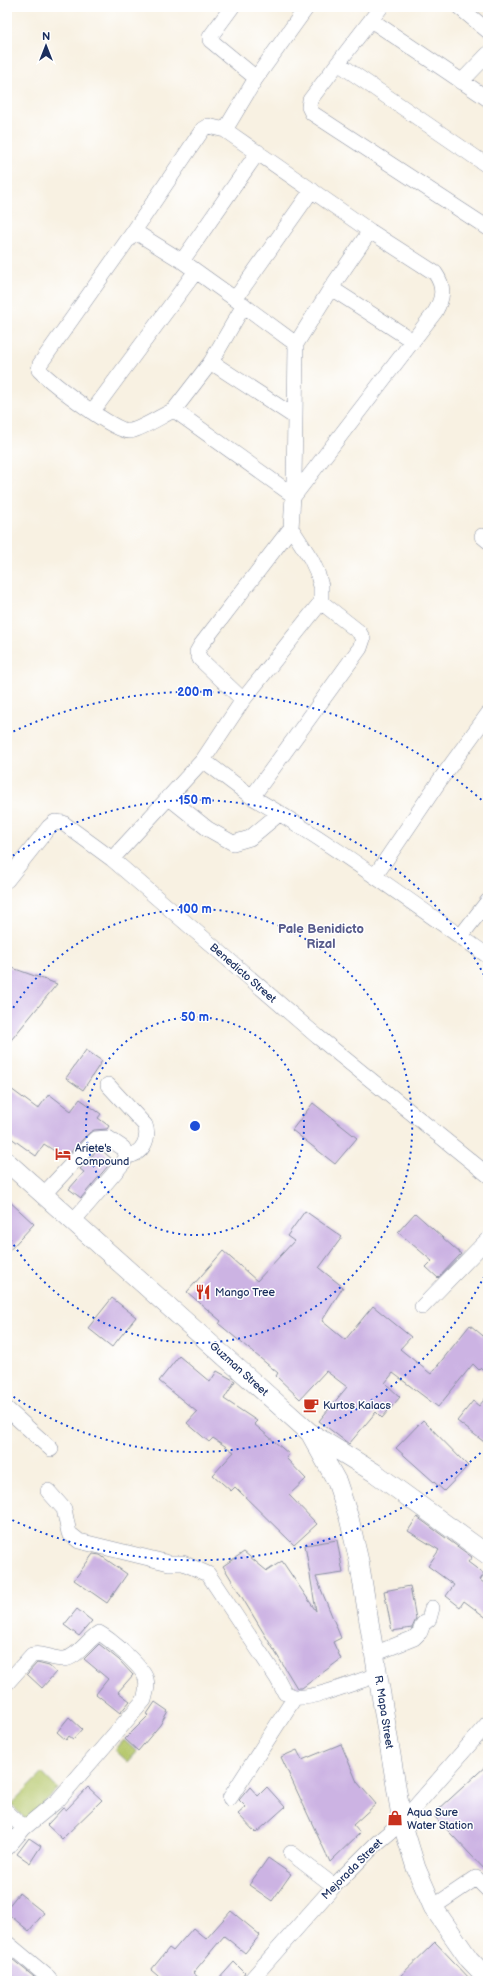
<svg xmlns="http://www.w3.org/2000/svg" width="495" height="1988" font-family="'Balsamiq Sans',sans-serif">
	<rect width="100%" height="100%" fill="#fff"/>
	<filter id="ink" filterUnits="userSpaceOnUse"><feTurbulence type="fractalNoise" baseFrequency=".025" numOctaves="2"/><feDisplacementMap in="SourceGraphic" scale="8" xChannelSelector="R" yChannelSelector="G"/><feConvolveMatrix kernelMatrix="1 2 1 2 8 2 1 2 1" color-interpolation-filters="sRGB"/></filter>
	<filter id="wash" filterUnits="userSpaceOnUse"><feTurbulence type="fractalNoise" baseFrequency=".012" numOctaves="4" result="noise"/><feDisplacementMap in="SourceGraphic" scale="16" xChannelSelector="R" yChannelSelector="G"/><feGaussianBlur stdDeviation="0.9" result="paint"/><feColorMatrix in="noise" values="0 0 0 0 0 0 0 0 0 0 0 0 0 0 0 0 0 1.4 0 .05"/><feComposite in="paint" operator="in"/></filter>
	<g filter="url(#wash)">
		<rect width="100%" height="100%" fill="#f8f1e2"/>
		<path fill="#b5c76a" stroke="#687b64" d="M124,1740L137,1752L128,1762L115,1750Z
			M42,1773L58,1789L26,1820L11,1804Z"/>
		<g id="blocks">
			<path fill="#ccb3e3" d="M7,966L57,984L7,1045Z
				M86,1050L102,1061L83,1090L66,1078Z
				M7,1086L38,1109L49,1094L71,1111L80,1099L101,1114L98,1118L109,1126L107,1129L94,1130L89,1133L65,1158L44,1144L36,1156L7,1135Z
				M313,1103L357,1138L335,1164L292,1130Z
				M99,1148L113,1160L81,1198L69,1189L84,1172L80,1169Z
				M7,1199L34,1224L7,1253Z
				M305,1211L342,1237L319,1268L343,1287L322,1321L345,1340L373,1306L411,1337L400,1349L431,1374L470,1325L488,1340V1374L481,1368L479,1370L473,1364L438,1407L393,1373L385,1383L400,1397L382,1418L376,1412L349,1444L319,1421L347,1387L326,1371L300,1399L276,1376L278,1373L219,1324L221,1321L187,1292L223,1251L257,1281L294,1241L287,1236Z
				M415,1213L461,1254L438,1278L426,1267L432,1261L398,1232Z
				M112,1298L136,1317L112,1347L88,1328Z
				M179,1356L210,1382L217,1371L235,1381L224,1399L257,1421L254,1424L289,1454L286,1458L306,1479L289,1495L317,1524L294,1545L235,1487L231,1491L213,1475L234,1452L213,1438L209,1442L187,1423L197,1412L159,1381Z
				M488,1395V1445L457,1421L473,1401L479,1406Z
				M423,1420L468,1466L444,1491L396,1448Z
				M417,1517L472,1557L468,1562L484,1574L480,1580L488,1586V1619L464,1601L460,1607L446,1596L454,1585L428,1566L439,1550L408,1531Z
				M337,1540L343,1573L316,1577L341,1638L333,1642L341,1659L302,1688H297L223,1566L244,1552L267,1571L282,1561L316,1611L305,1545Z
				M93,1554L100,1555L127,1574L107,1603L74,1580Z
				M410,1586L416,1619L412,1628L392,1631L384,1591Z
				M77,1609L92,1621L79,1636L64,1625Z
				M99,1644L119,1660L133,1675L118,1692L130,1701L120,1713L96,1694L108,1679L84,1659Z
				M37,1663L49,1666L56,1672L42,1688L27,1674Z
				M155,1702L168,1711L160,1725L138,1751L125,1739L149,1715L147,1714Z
				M69,1717L82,1729L73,1739L69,1736L66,1740L57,1732Z
				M341,1744L357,1782L376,1804L353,1825L360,1833L330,1862L281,1757L297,1750L302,1760Z
				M488,1764V1873L435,1817L440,1812L438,1810Z
				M88,1787L102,1800L62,1839L47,1825L63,1808L66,1810Z
				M250,1787L258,1796L267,1787L285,1807L256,1833L238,1814L246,1807L239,1800Z
				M29,1838L41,1846L30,1863L17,1854Z
				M268,1858L291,1874L272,1901L249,1885Z
				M19,1893L44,1913L29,1931L7,1913V1908Z
				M231,1911L260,1935L245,1953L224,1936L193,1973L203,1981H164L151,1970L169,1948L173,1951L193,1928L206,1939Z
				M435,1942L472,1981H395Z
				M7,1955L39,1981H7Z
				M234,1962L245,1973L241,1979L240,1981H217Z"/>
		</g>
	</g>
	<g filter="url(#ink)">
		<use href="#blocks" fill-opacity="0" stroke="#8a90a0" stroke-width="1"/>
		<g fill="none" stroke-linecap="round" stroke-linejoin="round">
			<defs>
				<path id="minor" d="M232,7L210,37V40L256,78L307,7
					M381,7L338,63L488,166
					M459,7L488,31
					M371,20L488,99
					M338,63L310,100L309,107L312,113L488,228
					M461,82L488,54
					M225,130L256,78
					M134,231L203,129L208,126L225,130L370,231L435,273C445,287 443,298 435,312L294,496L174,410C163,415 140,430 130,431C115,433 51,382 39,370L40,364L134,231L182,261L235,299L312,190
					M182,261L258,152
					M331,288L370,231
					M235,299L296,344L331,288L413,341
					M211,362L295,417L296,344
					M174,410L211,362L244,305
					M92,412L196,271
					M295,417L294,480L291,528L311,559L317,572L321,586V602L359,632L363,639L360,648L252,797C334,844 410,902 488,956
					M482,536L488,541
					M243,700L200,659L197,652L201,645L291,528
					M203,760L252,797
					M168,797L208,829L233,843L250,838L280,813
					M112,859L203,760L243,700L321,602
					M375,876L440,780L488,714
					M7,880L49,827L55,822L63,823L112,859L318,1037L488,1175
					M460,937L488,901
					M108,1085L145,1125C150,1138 143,1154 127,1156
					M44,1194L95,1139L108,1138L123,1148L127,1156L123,1163L74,1220
					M422,1307L488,1239
					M7,1409L51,1449
					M48,1491L64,1509L69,1533L79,1541L169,1563H183L208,1574L277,1678L285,1693C288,1694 292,1697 296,1697C316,1699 357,1681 378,1675
					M374,1654L414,1638L420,1632L423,1624L429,1619L432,1608
					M7,1683L32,1655C44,1652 52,1660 64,1659C77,1658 87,1640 99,1633C110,1639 143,1667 146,1679C148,1687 146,1692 144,1700L58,1800L24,1828L7,1848
					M230,1798L295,1697
					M7,1812L24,1828
					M291,1853L334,1886
					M433,1907L476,1878L488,1890
					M7,1943L49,1978
					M250,1981L334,1886L377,1843L402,1822L488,1723"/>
				<path id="major" d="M7,1162L309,1432L375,1473L488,1555
					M310,1433L337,1482L349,1518L359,1561L402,1822L416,1868L433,1907L469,1959L488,1979"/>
			</defs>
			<use href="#minor" stroke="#8a90a0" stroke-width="16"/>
			<use href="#major" stroke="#8a90a0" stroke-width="20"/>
			<use href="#minor" stroke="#fff" stroke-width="15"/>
			<use href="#major" stroke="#fff" stroke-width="19"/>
		</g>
	</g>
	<g fill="none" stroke="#1d4ed8" stroke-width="2" stroke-dasharray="2 4">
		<circle cx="195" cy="1126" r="109"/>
		<path d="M7 1018A217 217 0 1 1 7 1234"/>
		<path d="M487 1271A326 326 0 0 1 8 1393M8 859A326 326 0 0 1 487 981"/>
		<path d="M485 1449A434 434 0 0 1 8 1518M8 734A434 434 0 0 1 485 803"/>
	</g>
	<defs>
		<symbol id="hotel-bare" viewBox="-9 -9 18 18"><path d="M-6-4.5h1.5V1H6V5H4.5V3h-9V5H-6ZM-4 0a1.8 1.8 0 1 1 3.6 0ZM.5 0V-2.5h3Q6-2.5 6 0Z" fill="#c8321e" stroke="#fff" stroke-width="2.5" paint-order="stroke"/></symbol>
		<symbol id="restaurant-bare" viewBox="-9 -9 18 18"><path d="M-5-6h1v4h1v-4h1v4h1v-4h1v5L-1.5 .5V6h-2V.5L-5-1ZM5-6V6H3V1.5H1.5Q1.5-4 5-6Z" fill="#c8321e" stroke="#fff" stroke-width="2.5" paint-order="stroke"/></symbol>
		<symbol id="cafe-bare" viewBox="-9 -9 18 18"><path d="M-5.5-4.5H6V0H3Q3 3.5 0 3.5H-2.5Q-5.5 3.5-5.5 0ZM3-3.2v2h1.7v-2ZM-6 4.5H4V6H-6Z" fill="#c8321e" stroke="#fff" stroke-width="2.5" paint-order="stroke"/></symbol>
		<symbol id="shop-bare" viewBox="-9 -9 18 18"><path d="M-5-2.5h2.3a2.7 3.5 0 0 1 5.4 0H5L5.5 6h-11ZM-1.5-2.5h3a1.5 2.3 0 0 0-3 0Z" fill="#c8321e" stroke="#fff" stroke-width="2.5" paint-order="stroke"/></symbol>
	</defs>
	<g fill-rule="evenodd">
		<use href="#hotel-bare" x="52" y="1143" width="22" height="22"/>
		<use href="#restaurant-bare" x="192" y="1281" width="22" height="22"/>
		<use href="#cafe-bare" x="300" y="1394" width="22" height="22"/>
		<use href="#shop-bare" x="384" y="1807" width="22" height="22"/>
	</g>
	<g text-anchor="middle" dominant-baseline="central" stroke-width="3" stroke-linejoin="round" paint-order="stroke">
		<g font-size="11" fill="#1b2f5e" stroke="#fff">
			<text transform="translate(243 973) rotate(41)">Benedicto Street</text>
			<text transform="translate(239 1369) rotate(42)">Guzman Street</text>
			<text transform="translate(384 1712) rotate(81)">R. Mapa Street</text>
			<text transform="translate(352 1869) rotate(-45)">Mejorada Street</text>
		</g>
		<g font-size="11" fill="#1b2f5e" stroke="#fff" text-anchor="start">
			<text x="75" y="1148">Ariete's<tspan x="75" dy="13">Compound</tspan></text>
			<text x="215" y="1292">Mango Tree</text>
			<text x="323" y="1405">Kurtos Kalacs</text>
			<text x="407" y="1812">Aqua Sure<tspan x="407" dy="13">Water Station</tspan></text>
		</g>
		<g font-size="13" font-weight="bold" fill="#595d8d" stroke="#fff">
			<text x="321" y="929">Pale Benidicto<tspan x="321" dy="15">Rizal</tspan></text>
		</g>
	</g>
	<circle cx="195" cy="1126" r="6" fill="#1d4ed8" stroke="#fff" stroke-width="2"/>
	<g font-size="12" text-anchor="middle" font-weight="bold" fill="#1d4ed8" stroke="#fff" stroke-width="3" stroke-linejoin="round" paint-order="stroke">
		<text x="195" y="696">200 m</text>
		<text x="195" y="804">150 m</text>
		<text x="195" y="913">100 m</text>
		<text x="195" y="1021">50 m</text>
	</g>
	<rect width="495" height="1988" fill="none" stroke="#fff" stroke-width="24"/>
	<g transform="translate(46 46)" stroke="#ffffff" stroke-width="3" paint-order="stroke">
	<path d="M0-3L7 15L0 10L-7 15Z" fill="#1b2f5e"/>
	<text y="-6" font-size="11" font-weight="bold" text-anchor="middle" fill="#1b2f5e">N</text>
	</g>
</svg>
